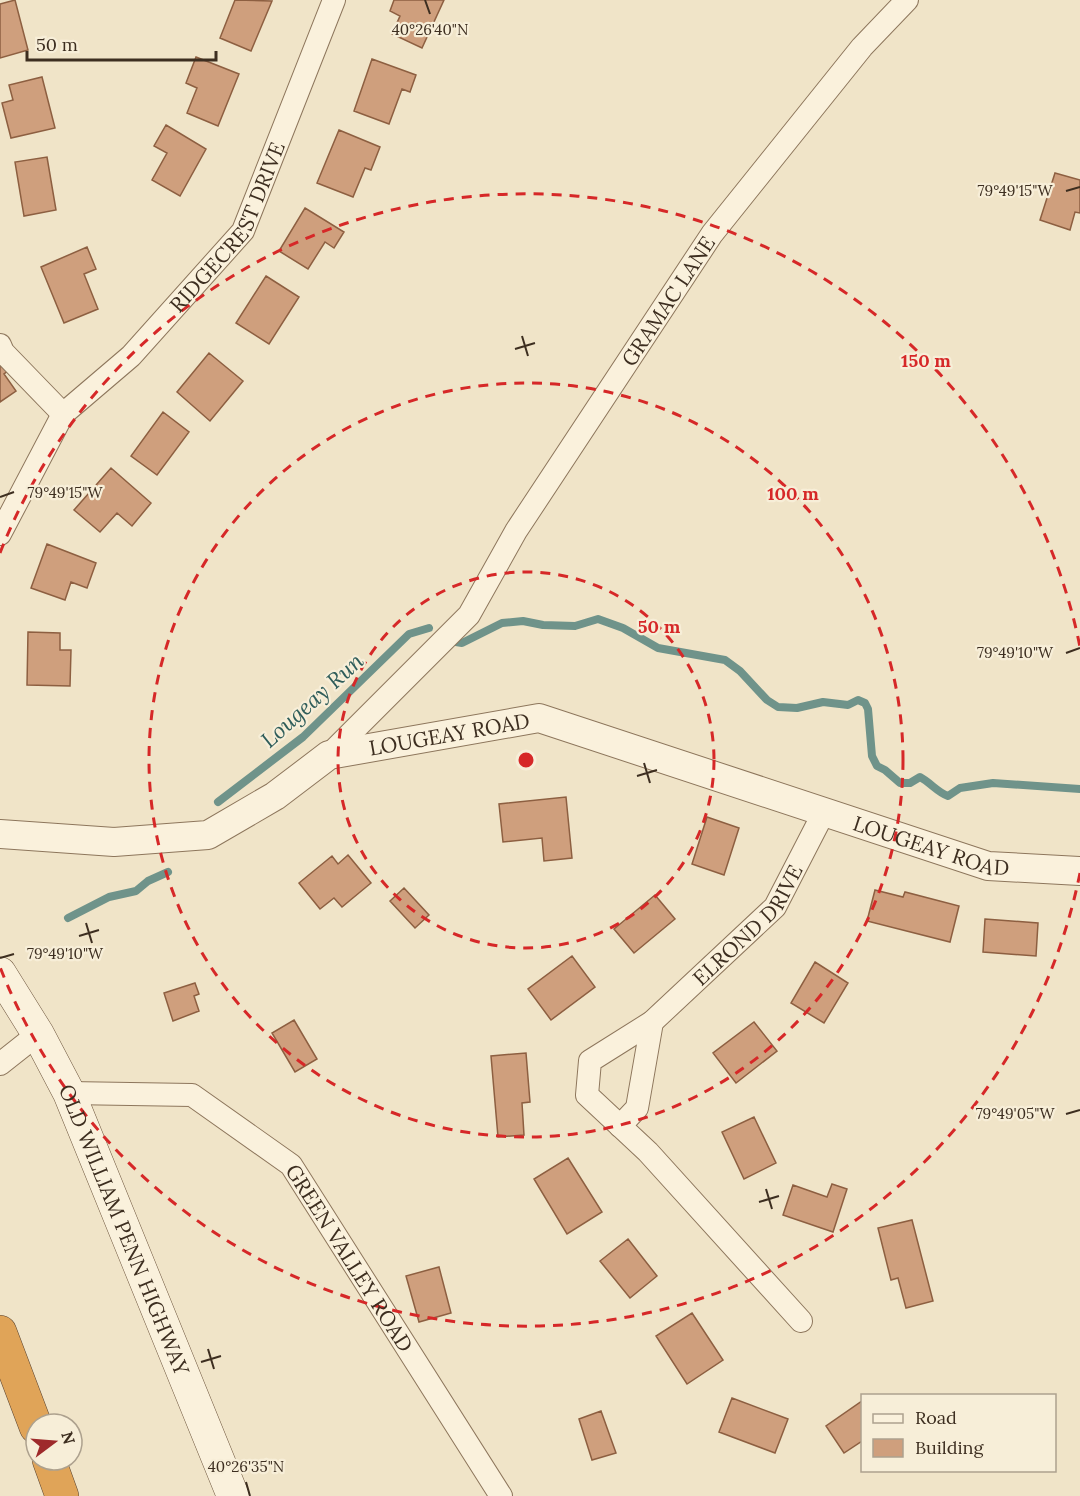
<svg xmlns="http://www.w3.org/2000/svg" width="1080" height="1496" font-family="Lora,serif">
	<rect width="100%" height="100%" fill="#f0e4c8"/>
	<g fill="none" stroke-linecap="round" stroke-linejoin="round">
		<path stroke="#6f938a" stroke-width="8" d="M456,642L462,643L502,623L523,621L543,625L575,626L598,619L623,628L658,648L725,660L740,671L767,700L778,707L797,708L823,702L848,705L858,700L865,703L868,709L872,756L877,766L885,770L900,783H910L920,777C931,783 937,792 948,796L960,788L993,783L1080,789
			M218,802L303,737L409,634L429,628
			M68,918L109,897L136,891L148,881L168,872"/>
	</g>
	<path fill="#cf9f7d" stroke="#8d5f41" stroke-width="1.5" d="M15,0L28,50L0,58V4Z
		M235,0L272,1L251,51L220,38Z
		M394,0H444L422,48L392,34L400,16L390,11Z
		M196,57L239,74L218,126L187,113L197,88L186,83Z
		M372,59L416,75L410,92L402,89L389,124L354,111Z
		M42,77L55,128L11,138L2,103L13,100L9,85Z
		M166,125L206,149L180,196L152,180L167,153L154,146Z
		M339,130L380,147L371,170L365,168L353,197L317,183Z
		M47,157L56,210L24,216L15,162Z
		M1055,173L1080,180V213L1075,212L1070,230L1040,220Z
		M305,208L344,232L334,248L325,242L308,269L279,251Z
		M87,247L96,269L84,274L98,309L64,323L41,267Z
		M266,276L299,297L269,344L236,323Z
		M209,353L243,381L210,421L177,392Z
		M0,363L9,370L4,374L16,391L0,402Z
		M163,412L189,432L157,475L131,456Z
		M111,468L151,503L132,526L117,513L100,532L74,510Z
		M47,544L96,563L87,588L71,582L65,600L31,588Z
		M28,632L60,633V650H71L70,686L27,685Z
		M566,797L572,858L544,861L542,838L503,842L499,804Z
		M707,817L739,828L724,875L692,864Z
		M348,855L371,883L342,907L334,898L320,909L299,883L332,856L338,864Z
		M404,888L429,915L415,928L390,901Z
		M875,890L903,897L905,892L959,906L950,942L867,921Z
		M655,895L675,919L634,953L614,929Z
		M985,919L1038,923L1036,956L983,952Z
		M572,956L595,987L551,1020L528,989Z
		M815,962L848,983L824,1023L791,1003Z
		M195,983L199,994L194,996L199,1011L173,1021L164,993Z
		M294,1020L317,1059L295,1072L272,1033Z
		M754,1022L777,1051L736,1083L713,1053Z
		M526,1053L530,1102L522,1103L524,1135L498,1137L491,1056Z
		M754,1117L776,1163L744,1179L722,1132Z
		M568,1158L602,1212L567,1234L534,1179Z
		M832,1184L847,1189L833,1232L783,1215L793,1185L827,1197Z
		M912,1220L933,1301L906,1308L898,1278L891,1280L878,1228Z
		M628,1239L657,1276L630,1298L600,1261Z
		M439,1267L451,1313L419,1322L406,1276Z
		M692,1313L723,1360L687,1384L656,1336Z
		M732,1398L788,1419L775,1453L719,1432Z
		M862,1401V1441L844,1453L826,1426Z
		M601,1411L616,1453L592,1460L579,1419Z"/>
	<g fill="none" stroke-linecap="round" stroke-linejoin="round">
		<defs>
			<g id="minor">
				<path d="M0,345L3,352L63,414"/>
				<path id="s1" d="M0,534L63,414L131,356L243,231L334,0"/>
				<path id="s2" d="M329,755L469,615L516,531L712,234L862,47L907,0"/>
				<path d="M0,1064L38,1034"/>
				<path id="s3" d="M69,1093L192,1095L291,1165L501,1496"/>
				<path d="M620,1126L637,1108L652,1022"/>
				<path id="s4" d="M801,1321L648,1152L587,1095L590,1061L652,1022L775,907L824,812"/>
			</g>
			<g id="tertiary">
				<path id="s5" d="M0,834L114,842L208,835L275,796L329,755L539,718L988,866L1080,871"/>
			</g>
			<g id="secondary">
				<path id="s6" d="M0,973L38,1034L69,1093L233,1496"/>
			</g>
			<path id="motorway" d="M0,1332L36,1427
				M49,1460L62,1496"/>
		</defs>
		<use href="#minor" stroke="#8d765c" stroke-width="24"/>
		<use href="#tertiary" stroke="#8d765c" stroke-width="30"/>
		<use href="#secondary" stroke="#6f573f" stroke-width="33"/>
		<use href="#motorway" stroke="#5b4430" stroke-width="34"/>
		<use href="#minor" stroke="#faf1dc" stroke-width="22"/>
		<use href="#tertiary" stroke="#faf1dc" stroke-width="28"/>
		<use href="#secondary" stroke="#faf1dc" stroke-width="32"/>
		<use href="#motorway" stroke="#e0a458" stroke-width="33"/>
	</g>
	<path fill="none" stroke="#3d2e20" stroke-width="2" d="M425,0L430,14M1066,191L1080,187M522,336L528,356M515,349L535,343M0,497L14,492M1066,653L1080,648M644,763L650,783M637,776L657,770M86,923L92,943M79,936L99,930M0,958L14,954M1066,1114L1080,1110M766,1189L772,1209M759,1202L779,1196M208,1349L214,1369M201,1362L221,1356M246,1482L250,1496"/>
	<g fill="none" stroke="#d62828" stroke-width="3" stroke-dasharray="10 8">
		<circle cx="526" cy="760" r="188"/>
		<circle cx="526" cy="760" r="377"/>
		<path d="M1080 873A565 565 0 0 1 0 967M0 553A565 565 0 0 1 1080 647"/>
	</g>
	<g text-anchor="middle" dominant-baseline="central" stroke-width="4.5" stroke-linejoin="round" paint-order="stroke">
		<g font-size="21" fill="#3d2e20" stroke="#f7eed8">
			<text stroke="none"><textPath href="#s1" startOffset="388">RIDGECREST DRIVE</textPath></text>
			<text stroke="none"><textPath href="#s2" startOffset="570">GRAMAC LANE</textPath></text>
			<text stroke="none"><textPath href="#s5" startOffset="476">LOUGEAY ROAD</textPath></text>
			<text stroke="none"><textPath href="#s5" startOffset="980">LOUGEAY ROAD</textPath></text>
			<text stroke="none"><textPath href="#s4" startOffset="556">ELROND DRIVE</textPath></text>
			<text stroke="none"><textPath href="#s6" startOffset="286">OLD WILLIAM PENN HIGHWAY</textPath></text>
			<text stroke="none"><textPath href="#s3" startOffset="354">GREEN VALLEY ROAD</textPath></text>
		</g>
		<g font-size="22" font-style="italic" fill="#2f5d5a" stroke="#f7eed8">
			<text transform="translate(312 700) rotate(-42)">Lougeay Run</text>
		</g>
	</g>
	<g font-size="15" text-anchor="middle" fill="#3d2e20" stroke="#f7eed8" stroke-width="4.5" stroke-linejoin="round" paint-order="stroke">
		<text x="430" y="35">40°26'40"N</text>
		<text x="1015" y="196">79°49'15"W</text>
		<text x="65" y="498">79°49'15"W</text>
		<text x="1015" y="658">79°49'10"W</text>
		<text x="65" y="959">79°49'10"W</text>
		<text x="1015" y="1119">79°49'05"W</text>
		<text x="246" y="1472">40°26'35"N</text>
	</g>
	<circle cx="526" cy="760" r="9" fill="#d62828" stroke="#f7eed8" stroke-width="3"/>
	<g font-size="18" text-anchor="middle" font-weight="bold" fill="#d62828" stroke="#f7eed8" stroke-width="4.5" stroke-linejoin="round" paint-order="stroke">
		<text x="926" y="367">150 m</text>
		<text x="793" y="500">100 m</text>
		<text x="659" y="633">50 m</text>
	</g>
	<rect x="861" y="1394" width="195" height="78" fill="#f7eed8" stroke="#ada18e" stroke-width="1.5"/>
	<rect x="873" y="1414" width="30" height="9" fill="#faf1dc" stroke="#ada18e" stroke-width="1.5"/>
	<text x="915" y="1424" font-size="18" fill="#3d2e20">Road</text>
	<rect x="873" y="1439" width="30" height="18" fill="#cf9f7d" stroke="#ada18e" stroke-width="1.5"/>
	<text x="915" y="1454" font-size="18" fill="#3d2e20">Building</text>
	<g transform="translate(54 1442) rotate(74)"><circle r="28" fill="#f7eed8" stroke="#ada18e" stroke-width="1.5"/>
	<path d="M0-4.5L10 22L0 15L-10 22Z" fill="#9e2a2b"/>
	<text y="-9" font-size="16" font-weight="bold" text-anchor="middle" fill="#3d2e20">N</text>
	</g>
	<path d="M27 51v9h189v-9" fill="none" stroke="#3d2e20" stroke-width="3"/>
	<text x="36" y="51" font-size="18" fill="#3d2e20" stroke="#f7eed8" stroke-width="4.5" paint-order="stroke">50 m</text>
</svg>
